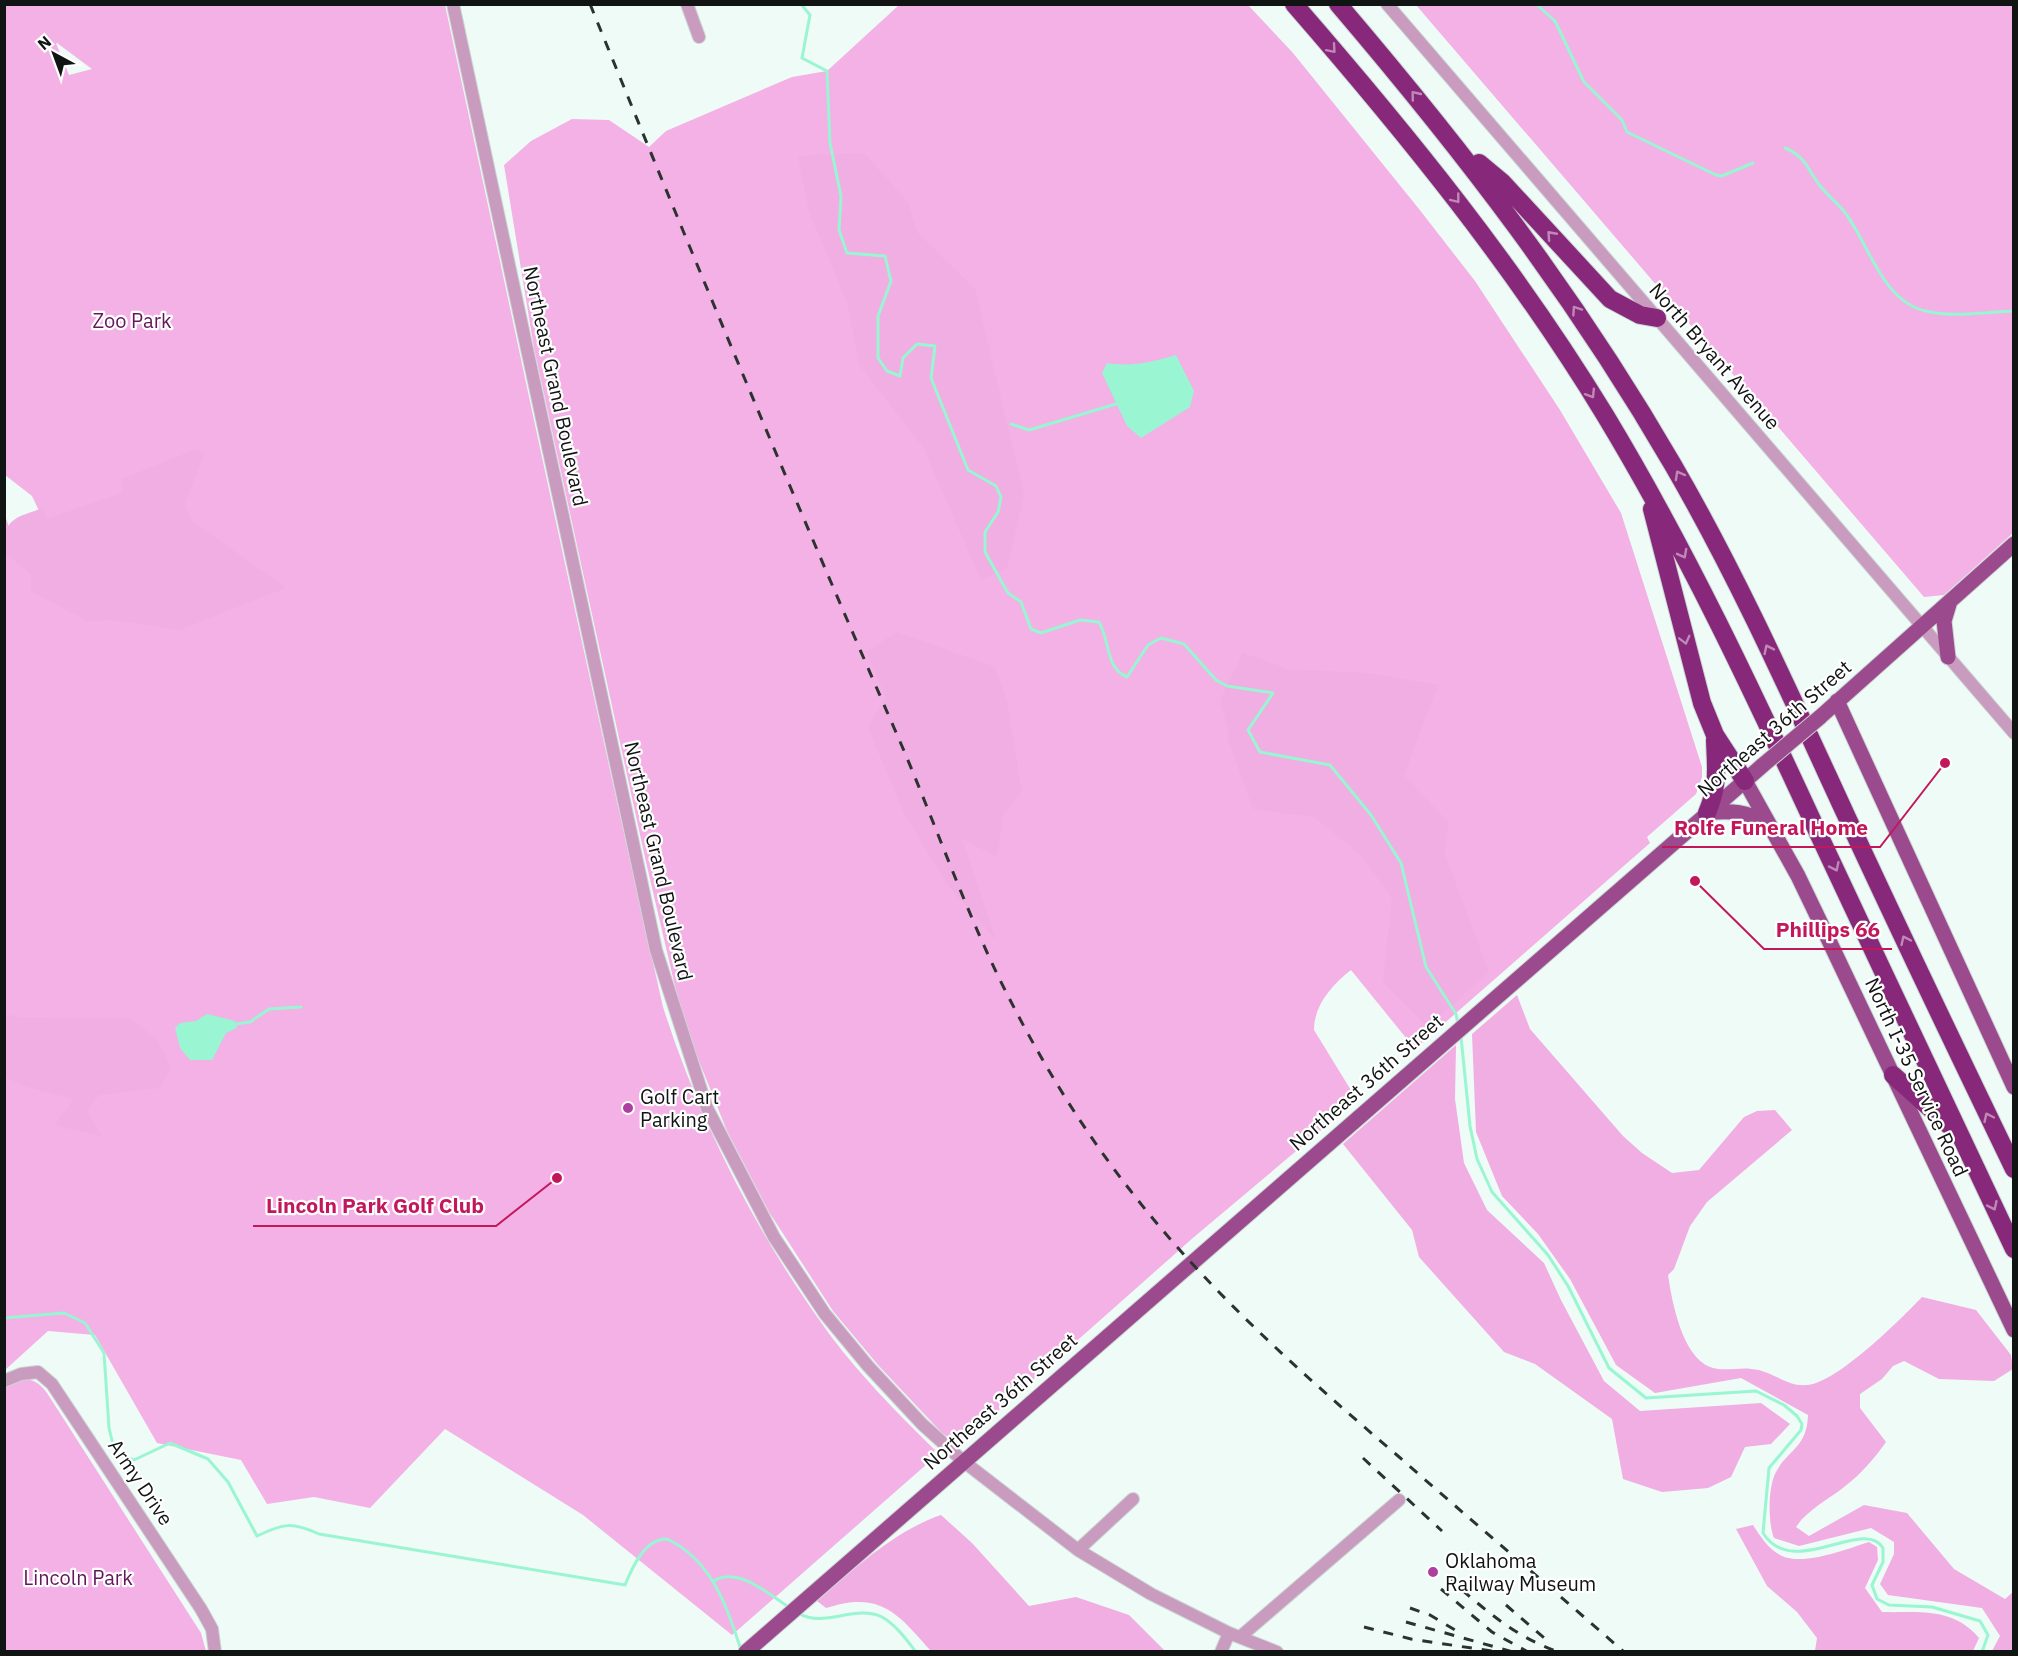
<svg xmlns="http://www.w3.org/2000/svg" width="2018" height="1656" font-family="'IBM Plex Sans',sans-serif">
	<rect width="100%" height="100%" fill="#effbf6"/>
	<path fill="#f3b1e6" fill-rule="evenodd" d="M5,5H445C517,339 587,673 663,1007C699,1120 755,1231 825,1328C855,1370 897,1413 935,1450L927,1464L732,1635L583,1515L445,1429L370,1508L314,1497L267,1504L241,1460L157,1443L95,1335L48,1331L5,1370L4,513L19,554L41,515L32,496L5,475ZM56,43H57L92,69L69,75Z
		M899,5H1248L1293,53L1419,209L1475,281L1560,410L1621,513L1702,767V777L1696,794L1647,837L1650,843L1415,1049L1351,970C1332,985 1314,1005 1314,1030L1357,1100L1194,1237L982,1425L957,1442L943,1434L878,1365L833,1311L769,1212L727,1131L691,1041L678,999L646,862L534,348L504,165L531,141L572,119L609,120L649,147L666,131L792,77L827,71Z
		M1416,5H2013V533L1944,595L1924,597Z
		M20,1379C33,1379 39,1382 47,1393L201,1633L206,1651H5L4,1386Z"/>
	<path fill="#f0aee3" d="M864,153L908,202L917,232L975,289L1024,495L1007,568L981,580L923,447L859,365L847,302L808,209L798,156Z
		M194,450L204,454L185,503L192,521L286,588L179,630L113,620L88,621L31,592V574L5,553C4,518 12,519 43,508L46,519L122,493V479Z
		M897,632L995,667L1007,701L1022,792L1004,813L997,857L962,839L996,940L946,883L903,811L868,727L886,697L866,652Z
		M1243,653L1288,669L1366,673L1438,685L1404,775L1449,823L1444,852L1489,972L1428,1027L1383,982L1392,899L1362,856L1314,817L1253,809L1228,739L1229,731L1220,701Z
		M1517,995L1530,1029L1623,1136L1642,1153L1672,1173L1699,1170L1744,1117L1757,1111L1775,1110L1792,1130L1707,1202L1690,1226L1674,1269L1668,1275C1672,1302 1682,1356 1710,1367C1721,1372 1740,1367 1751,1369C1772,1370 1786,1387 1807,1385C1837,1383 1901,1319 1922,1297L1976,1310L2011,1355L2013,1369L1994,1381L1939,1379L1904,1361L1893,1366L1882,1379L1860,1394V1408L1886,1442C1874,1459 1861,1474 1844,1487C1828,1500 1808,1509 1796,1527L1809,1536L1864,1505L1907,1513L1954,1569L2005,1599L2013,1592V1651H1992L2000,1636L1982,1608L1888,1595L1880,1584L1894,1554V1542L1871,1528L1799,1546L1774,1538C1768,1523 1768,1489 1775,1474C1787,1449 1807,1449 1808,1415L1741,1378L1655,1393L1616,1365L1570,1279L1538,1234L1502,1196L1476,1132L1472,1034Z
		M4,1014L25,1018L132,1019L158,1041L172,1069L159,1088L99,1095L87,1110L101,1136L54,1125L74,1099L24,1086L5,1077Z
		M1456,1045L1455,1099L1464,1163L1487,1210L1544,1263L1561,1300L1604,1381L1640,1411L1761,1403L1790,1424L1771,1444L1745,1447L1731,1477L1708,1488L1662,1492L1623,1479L1612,1419L1535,1364L1504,1352L1419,1257L1412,1230L1343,1144Z
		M941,1515L972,1543L1029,1606L1076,1597L1129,1615L1165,1651H931C898,1614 881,1590 826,1608L817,1601C854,1569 894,1531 941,1515Z
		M1753,1525C1760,1536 1769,1550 1782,1556C1804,1566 1847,1549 1869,1542L1877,1547L1878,1560L1865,1588L1882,1612C1919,1613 1953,1607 1979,1638L1973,1651H1815L1817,1638L1797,1612L1767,1586L1736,1529Z"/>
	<path fill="#99f5d2" d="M1176,355L1194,391L1190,407L1141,438L1127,426L1102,373L1107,363C1132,367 1152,362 1176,355Z
		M207,1014L235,1021L237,1028L226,1033L212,1060H190L180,1048L175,1028L180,1023L196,1021Z"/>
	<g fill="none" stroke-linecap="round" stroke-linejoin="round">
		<path stroke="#99f5d2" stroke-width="3" d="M801,4L810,15L802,58L827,71L830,143L841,196L839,230L847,253L885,256L891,281L878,316V358L887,371L900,376L903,358L917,344L935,346L931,378L968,470L996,486L1001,497L998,512L985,532V552L1008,593L1021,602L1031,629L1041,633L1080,620L1099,622C1110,640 1105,668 1127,677L1148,645L1161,638L1184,644L1216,680L1227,686L1273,693L1248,730L1260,752L1330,765L1371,815L1401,863L1426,967L1456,1014L1458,1024
			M1536,4L1555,21L1584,82L1622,120L1627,132L1716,175L1722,176L1753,163
			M1785,148C1807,157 1807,170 1821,187C1829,197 1839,204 1846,214C1869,245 1883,302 1926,311C1953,318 1986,312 2013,311
			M1011,424L1029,430L1116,404
			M236,1024L250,1022L269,1009L301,1007
			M1461,1037L1470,1126L1477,1159L1492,1192L1548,1255L1568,1286L1609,1368L1646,1398L1756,1391L1784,1405L1797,1416L1802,1424L1801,1430L1769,1468L1763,1533C1793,1581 1864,1516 1883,1548V1562L1872,1585L1877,1599L1889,1605L1932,1607L1980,1621L1988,1635L1982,1652
			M4,1318L64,1313L85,1323L104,1353L109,1428L115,1453L134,1460L170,1443L208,1459L228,1482L257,1536C284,1523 292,1522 319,1534L625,1585C632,1568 645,1538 667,1539C712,1560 727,1607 741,1650
			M714,1581C738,1566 770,1595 790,1608
			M798,1613C825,1629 854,1604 882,1617C896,1625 906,1639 916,1652"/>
		<defs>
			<path id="minor" d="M453,4L656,950L707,1108L774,1237L825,1314L868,1366L922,1424L963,1461L1078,1550L1151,1594L1229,1633L1277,1652
				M687,4L699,37
				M1387,4L2014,733
				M4,1381L21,1374L38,1372L52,1384L201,1609L212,1629L215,1652
				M1078,1550L1133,1499
				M1240,1637L1399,1500
				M1221,1652L1229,1633"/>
			<path id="major" d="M1948,657L1944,621L1950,601
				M1837,701L2014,1087
				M1819,718L2014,544
				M1745,781L1798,876L1823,928L2014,1330
				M1707,813C1732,810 1746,812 1768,823
				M746,1652L1763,765"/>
			<path id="highway" d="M1294,4C1407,134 1515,267 1605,415C1686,549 1753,692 1819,835C1884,973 1948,1111 2014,1249
				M1338,4C1465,153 1575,296 1673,465C1738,577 1791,696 1845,813C1900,932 1957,1051 2014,1169
				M1479,163L1503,183L1610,299L1640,315L1657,318
				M1652,509L1702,703L1715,735L1745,781
				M1707,813C1719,784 1716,770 1715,740
				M1893,1075L1951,1127"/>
		</defs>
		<use href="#minor" stroke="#cbd6d2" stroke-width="14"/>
		<use href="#major" stroke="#cbd6d2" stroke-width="17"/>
		<use href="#highway" stroke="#cbd6d2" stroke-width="20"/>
		<use href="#minor" stroke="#c99bbf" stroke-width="12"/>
		<use href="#major" stroke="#9b4a8e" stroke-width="15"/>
		<use href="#highway" stroke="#88287b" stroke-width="18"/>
		<path stroke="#2c3230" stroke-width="3" stroke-dasharray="10 10" stroke-linecap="butt" d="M590,4C689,247 790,490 895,730C931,812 960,897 999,978C1036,1053 1079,1125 1130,1190C1208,1291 1301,1373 1398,1456C1473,1522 1549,1586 1624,1652
			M1363,1458L1442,1531
			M1447,1577C1482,1607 1514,1637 1559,1652
			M1441,1589L1492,1632L1528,1652
			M1506,1605L1550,1643
			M1410,1608L1430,1615L1460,1633
			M1406,1622L1513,1652
			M1364,1627L1411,1639L1498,1652"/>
		<defs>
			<path id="major-bridge" d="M1763,765L1819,718"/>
		</defs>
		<use href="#major-bridge" stroke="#cbd6d2" stroke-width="17" stroke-linecap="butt"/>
		<use href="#major-bridge" stroke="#9b4a8e" stroke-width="15"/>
	</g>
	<defs><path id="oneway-chevron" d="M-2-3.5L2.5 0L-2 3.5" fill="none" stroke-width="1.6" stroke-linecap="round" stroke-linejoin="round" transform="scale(1.5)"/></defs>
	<g stroke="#be89b6">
		<use href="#oneway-chevron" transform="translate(1332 49) rotate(49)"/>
		<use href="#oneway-chevron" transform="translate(1415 95) rotate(-129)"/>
		<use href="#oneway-chevron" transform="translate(1456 199) rotate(52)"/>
		<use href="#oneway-chevron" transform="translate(1551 235) rotate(-132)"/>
		<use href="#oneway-chevron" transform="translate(1576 310) rotate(-124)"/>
		<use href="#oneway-chevron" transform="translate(1591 394) rotate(58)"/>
		<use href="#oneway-chevron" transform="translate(1679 475) rotate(-119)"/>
		<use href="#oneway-chevron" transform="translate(1683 554) rotate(62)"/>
		<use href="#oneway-chevron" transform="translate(1685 640) rotate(76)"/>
		<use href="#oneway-chevron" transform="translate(1768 649) rotate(-116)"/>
		<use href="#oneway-chevron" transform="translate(1835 867) rotate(65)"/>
		<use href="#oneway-chevron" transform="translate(1905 940) rotate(-115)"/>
		<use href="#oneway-chevron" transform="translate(1988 1117) rotate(-115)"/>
		<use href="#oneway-chevron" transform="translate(1993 1206) rotate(65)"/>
	</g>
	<g fill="#ad3f9e" stroke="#fff" stroke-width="2">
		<circle cx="628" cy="1108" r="6"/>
		<circle cx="1433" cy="1572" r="6"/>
	</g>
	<g text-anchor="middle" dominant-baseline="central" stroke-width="4.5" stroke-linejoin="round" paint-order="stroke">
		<g font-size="20" fill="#631859" stroke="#fff">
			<text x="132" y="320">Zoo Park</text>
			<text x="78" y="1577">Lincoln Park</text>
		</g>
		<g font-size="20" fill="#101413" stroke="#fff">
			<text transform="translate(1715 356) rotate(49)">North Bryant Avenue</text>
			<text transform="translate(556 386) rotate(78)">Northeast Grand Boulevard</text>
			<text transform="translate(1774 728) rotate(-41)">Northeast 36th Street</text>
			<text transform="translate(659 861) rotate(77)">Northeast Grand Boulevard</text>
			<text transform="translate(1917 1077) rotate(65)">North I-35 Service Road</text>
			<text transform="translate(1366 1082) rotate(-41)">Northeast 36th Street</text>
			<text transform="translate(1000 1401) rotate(-41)">Northeast 36th Street</text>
			<text transform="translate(141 1482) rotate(56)">Army Drive</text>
		</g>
		<g font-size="20" fill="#101413" stroke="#fff" text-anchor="start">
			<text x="640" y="1096">Golf Cart<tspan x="640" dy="23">Parking</tspan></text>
			<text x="1445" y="1560">Oklahoma<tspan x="1445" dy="23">Railway Museum</tspan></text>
		</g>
	</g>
	<path fill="none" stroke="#c2185b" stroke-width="2" d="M1945 763L1880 847H1662M1695 881L1764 949H1892M557 1178L496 1226H253"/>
	<g fill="#c2185b" stroke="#fff" stroke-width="2">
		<circle cx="1945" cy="763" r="6"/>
		<circle cx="1695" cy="881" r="6"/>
		<circle cx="557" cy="1178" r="6"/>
	</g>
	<g font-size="21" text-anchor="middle" font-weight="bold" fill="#c2185b" stroke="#fff" stroke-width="4.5" stroke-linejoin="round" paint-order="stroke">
		<text x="1771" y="835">Rolfe Funeral Home</text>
		<text x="1828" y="937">Phillips 66</text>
		<text x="375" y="1213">Lincoln Park Golf Club</text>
	</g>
	<rect width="2018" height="1656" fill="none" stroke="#101413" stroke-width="12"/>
	<g transform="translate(54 54) rotate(319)" stroke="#ffffff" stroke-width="4.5" paint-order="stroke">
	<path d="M0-4.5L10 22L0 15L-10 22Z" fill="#101413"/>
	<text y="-9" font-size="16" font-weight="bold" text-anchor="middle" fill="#101413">N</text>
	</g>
</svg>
